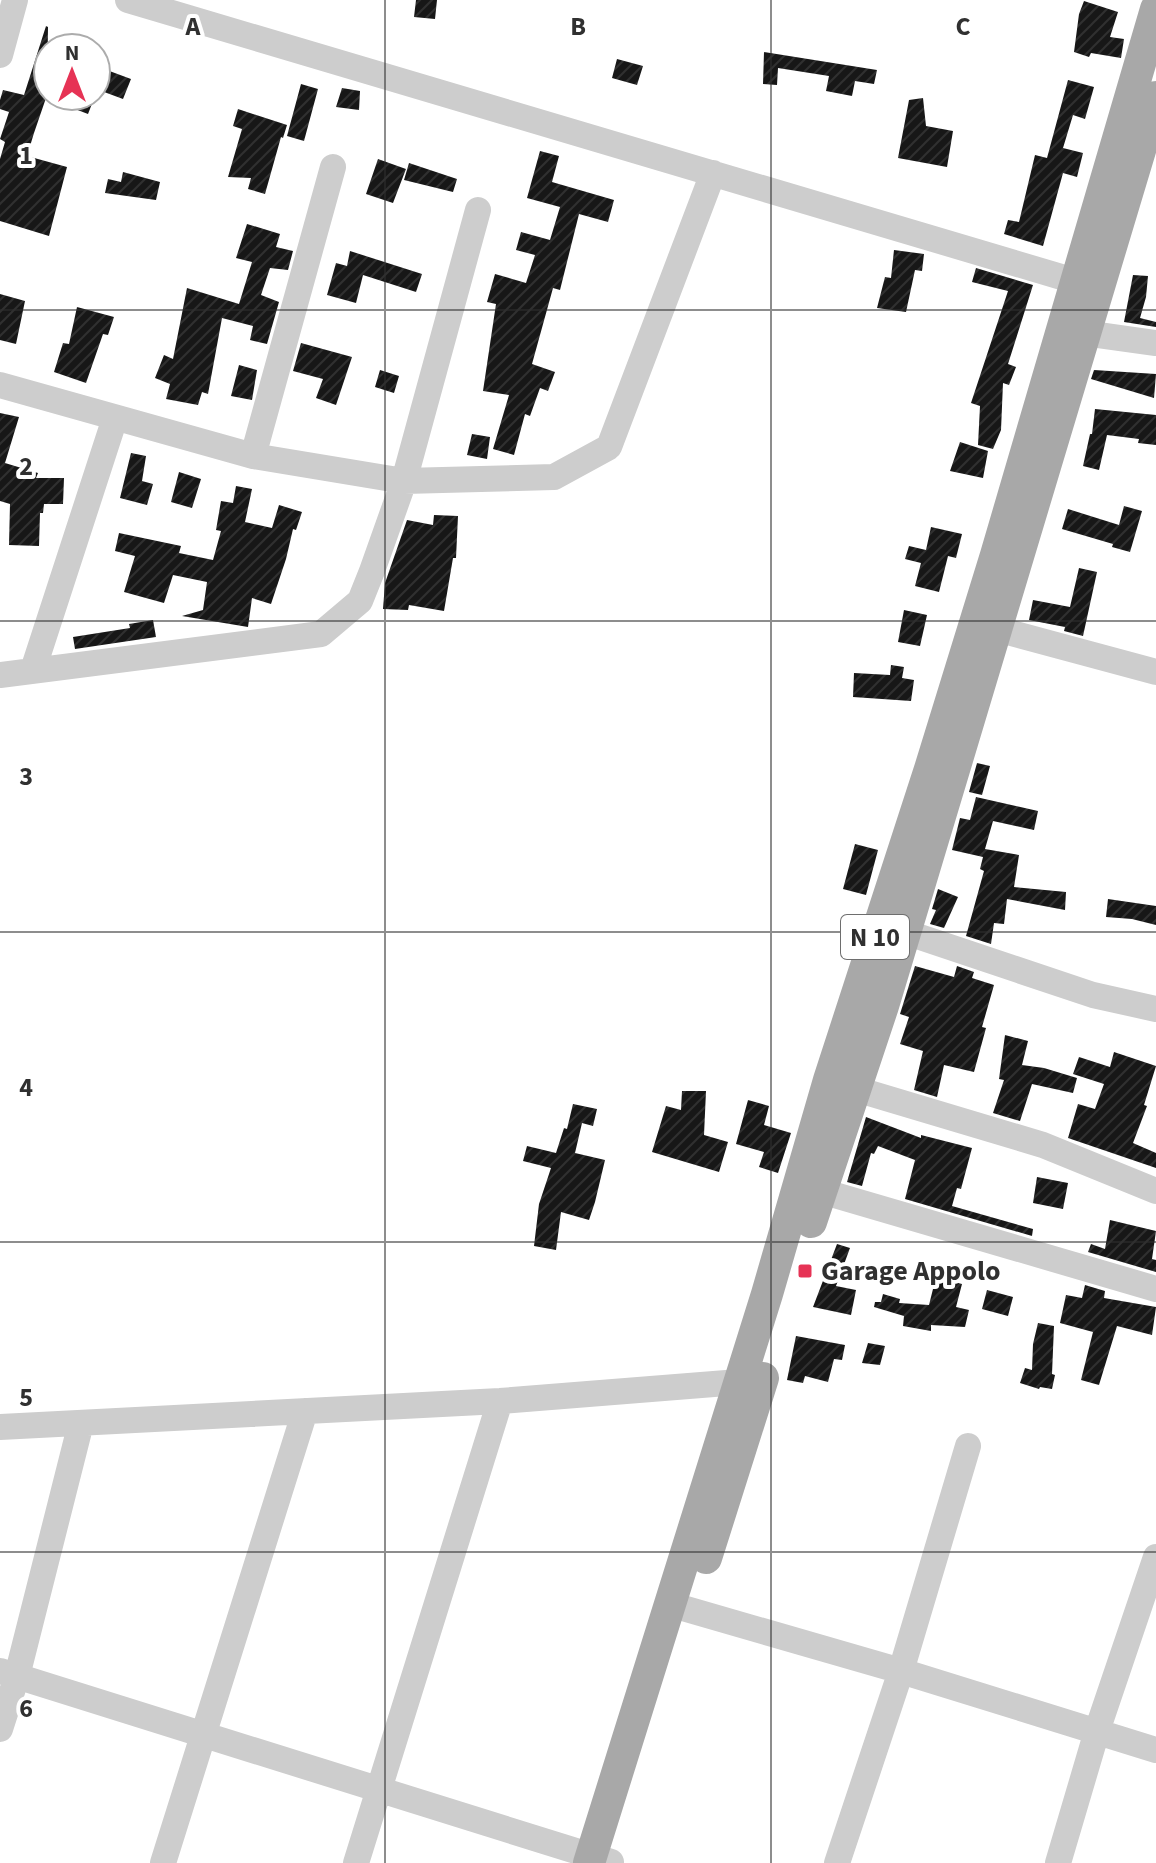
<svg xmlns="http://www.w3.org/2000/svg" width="1156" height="1863" font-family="'Source Sans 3',sans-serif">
	<defs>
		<pattern id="building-hatch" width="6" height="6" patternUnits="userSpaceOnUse" patternTransform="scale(2)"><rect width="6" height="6" fill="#171717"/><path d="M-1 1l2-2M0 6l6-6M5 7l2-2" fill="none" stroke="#303030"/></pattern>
	</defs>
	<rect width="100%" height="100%" fill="#fff"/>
	<path fill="url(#building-hatch)" d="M416,0H437L435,19L414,17Z
		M1084,1L1118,12L1110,37L1124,39L1121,58L1091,53L1089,57L1074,52L1079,14Z
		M46,26L48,27L47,96H95L88,114L46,98L34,133L27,156L67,167L49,236L0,221V159L5,142L0,139L9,112L0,109V100L3,90L24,95Z
		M764,52L877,70L874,84L855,81L852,96L826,91L829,76L778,68L777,85L763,84Z
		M617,59L643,66L637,85L612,78Z
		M96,66L131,79L123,99L96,89Z
		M1068,80L1094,87L1085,119L1073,115L1063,148L1083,153L1077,177L1063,173L1043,246L1004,234L1008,220L1019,222L1035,155L1047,158Z
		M301,84L318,89L304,141L287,136Z
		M342,88L360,91L359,110L336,107Z
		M923,98L926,126L953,131L947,167L898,158L909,100Z
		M238,109L287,125L283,138L281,137L265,194L248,189L251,178L228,177L242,129L233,126Z
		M540,151L559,156L552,182L614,200L608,222L579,214L560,290L553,288L532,364L555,372L548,391L540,388L530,416L525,414L514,455L493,449L509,395L483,391L496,304L487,302L495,274L526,283L535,255L516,250L521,232L550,240L560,207L527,198Z
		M378,159L406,169L393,203L366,194Z
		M409,163L457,179L453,192L404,180Z
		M123,172L160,182L156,200L105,193L108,179L121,182Z
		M247,224L280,234L276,247L293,251L288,270L270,268L261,295L279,302L267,344L250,340L253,326L222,318L208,394L202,392L198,405L166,399L170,384L155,378L164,355L173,359L187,288L239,304L252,262L236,258Z
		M894,250L924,254L922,271L915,270L906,312L877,308L885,277L891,278Z
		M350,251L422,274L416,292L363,275L356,303L327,295L336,263L347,266Z
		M976,268L1033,285L1008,364L1016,367L1009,385L1003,383L1001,430L993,449L978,445L980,406L971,403L1008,291L972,282Z
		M1133,275L1148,276L1146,297L1140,318L1156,322V327L1124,322Z
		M0,294L25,301L16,344L0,340Z
		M77,307L114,317L108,335L103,334L86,383L54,372L63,343L69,344Z
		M301,343L352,357L336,405L316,398L323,379L293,371Z
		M239,365L257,370L252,400L231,396Z
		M380,370L399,376L394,393L375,387Z
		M1094,370L1156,374L1154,398L1091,379Z
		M1095,409L1156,415V445L1138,443L1139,439L1107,435L1099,470L1083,466L1090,434H1092Z
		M0,413L19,417L5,463L38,473L36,478H64L63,504H44L43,513H40L39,546L9,545L10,504L0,501Z
		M472,434L490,437L487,459L467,455Z
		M960,442L988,451L983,478L950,471Z
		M131,453L146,456L142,481L153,484L147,505L120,498Z
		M179,472L201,479L192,508L171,502Z
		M236,486L252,489L245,522L272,528L279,505L302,512L296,530L293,529L286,559L271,604L252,598L248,627L182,616L203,610L207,582L173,575L164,603L124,592L135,556L115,551L119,533L181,546L179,553L213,560L221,531L216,530L221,501L233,503Z
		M1124,506L1142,511L1130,552L1112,547L1113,544L1062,529L1068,509L1119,525Z
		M434,515L458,516L456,558H453L444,611L409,605L408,610L383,609L385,583L407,520L433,525Z
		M931,527L962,534L956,558L948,556L939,592L915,586L921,563L905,559L909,546L926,550Z
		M1079,568L1097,572L1083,636L1064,631L1065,627L1029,620L1033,600L1070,607Z
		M904,610L927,615L920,646L898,642Z
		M153,620L156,637L75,649L73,637L130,628L129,624Z
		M891,665L904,667L902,678L914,680L911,701L853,697L854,673L890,675Z
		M977,763L990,766L982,795L969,792Z
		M976,797L1038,811L1034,830L993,821L985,849L1019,855L1014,887L1066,892L1065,910L1007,899L1004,924L994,923L991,944L966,936L984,871L980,869L983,857L952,850L960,818L970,820Z
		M855,844L878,850L866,895L843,889Z
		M938,889L958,897L944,928L930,924L936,910L932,909Z
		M1108,899L1156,906V925L1132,919L1106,917Z
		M915,966L954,977L957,966L974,972L972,978L994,985L982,1027L986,1028L974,1072L944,1065L937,1097L914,1090L923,1051L900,1044L909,1017L900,1014Z
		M1005,1035L1028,1041L1022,1065L1044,1068L1077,1078L1073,1093L1032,1084L1020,1121L993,1113L1004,1080L999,1079Z
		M1114,1052L1156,1066L1144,1105L1147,1106L1133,1143L1156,1153V1168L1068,1138L1078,1104L1095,1109L1104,1084L1073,1074L1079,1057L1110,1067Z
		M682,1091H706L704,1135L728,1142L719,1172L652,1152L666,1106L681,1110Z
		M748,1100L769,1106L764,1125L791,1133L778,1173L759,1167L764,1152L736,1144Z
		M573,1104L597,1109L593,1126L582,1123L575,1153L605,1160L595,1202L589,1220L561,1212L556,1250L534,1246L539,1204L551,1168L523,1161L527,1146L556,1153L564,1128L567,1129Z
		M866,1117L921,1138V1135L972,1148L961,1189L957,1188L952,1206L1033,1229L1032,1236L905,1199L915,1160L878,1146L874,1154L871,1153L862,1186L847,1182Z
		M1037,1177L1068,1183L1063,1209L1033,1203Z
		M1110,1220L1156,1231L1152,1259L1156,1260V1272L1088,1252L1091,1244L1105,1249Z
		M837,1244L850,1248L836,1286L856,1290L851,1315L813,1307Z
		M936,1277L962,1284L956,1307L969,1310L965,1327L931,1325V1331L903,1326L904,1316L874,1307L875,1302H881L883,1294L900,1299L899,1303L929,1305Z
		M1085,1285L1105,1291L1104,1298L1156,1307L1152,1335L1117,1326L1099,1385L1081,1380L1093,1332L1060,1323L1066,1295L1082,1298Z
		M987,1290L1013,1297L1008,1316L982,1309Z
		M1038,1323L1054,1326L1052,1374L1055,1375L1052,1389L1040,1387L1039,1389L1020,1383L1025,1368L1032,1370L1033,1344Z
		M796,1336L845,1345L842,1360L834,1359L828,1382L805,1376L803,1383L787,1380Z
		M868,1343L885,1346L880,1365L862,1363Z"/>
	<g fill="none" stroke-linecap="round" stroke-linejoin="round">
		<path stroke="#cdcdcd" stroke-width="26" d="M128,0L1095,287
			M0,55L15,0
			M1084,333L1156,343
			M0,385L253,456L404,481L554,477L609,447L713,173
			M253,456L333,167
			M978,624L1156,672
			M33,670L115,418
			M0,675L321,634L360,601L372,571L404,481L478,210
			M905,932L1093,995L1156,1009
			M839,1084L1043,1145L1156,1191
			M821,1191L1156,1289
			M0,1427L500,1401L739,1382L757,1386
			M669,1604L901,1671L1156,1750
			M0,1671L611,1862
			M0,1729L17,1676L81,1423
			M163,1863L305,1411
			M356,1863L500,1401
			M837,1863L901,1671L968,1446
			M1058,1863L1097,1731L1156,1557"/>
		<path stroke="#a8a8a8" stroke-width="32" d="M811,1222L883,1006L1156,97
			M706,1558L763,1378
			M589,1863L767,1294L829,1080L930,769L996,555L1156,9"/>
	</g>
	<path fill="none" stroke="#303030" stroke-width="2" stroke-opacity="0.55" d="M385,0V1863M771,0V1863M0,310H1156M0,621H1156M0,932H1156M0,1242H1156M0,1552H1156"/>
	<rect fill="#e63355" stroke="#fff" stroke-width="3" x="797" y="1263" width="16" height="16" rx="4"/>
	<g text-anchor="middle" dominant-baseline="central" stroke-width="8" stroke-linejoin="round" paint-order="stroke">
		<rect fill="#fff" stroke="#6e6e6e" stroke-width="2" x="841" y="915" width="68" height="44" rx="6"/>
		<g font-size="26" font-weight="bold" fill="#303030">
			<text x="875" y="937">N 10</text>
		</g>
		<g font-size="28" font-weight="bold" fill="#303030" stroke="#fff" text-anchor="start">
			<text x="821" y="1271">Garage Appolo</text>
		</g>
	</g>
	<g font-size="26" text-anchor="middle" font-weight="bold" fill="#303030" stroke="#fff" stroke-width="8" stroke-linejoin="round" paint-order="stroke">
		<text x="193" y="35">A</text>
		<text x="578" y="35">B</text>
		<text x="963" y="35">C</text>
		<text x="26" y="164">1</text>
		<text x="26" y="475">2</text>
		<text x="26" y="785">3</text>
		<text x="26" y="1096">4</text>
		<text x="26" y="1406">5</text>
		<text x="26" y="1717">6</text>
	</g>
	<g transform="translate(72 72)"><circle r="38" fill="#ffffff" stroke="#acacac" stroke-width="2"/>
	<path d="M0-6L14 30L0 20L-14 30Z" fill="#e63355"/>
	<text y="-12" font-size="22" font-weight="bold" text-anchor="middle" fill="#303030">N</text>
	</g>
</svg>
